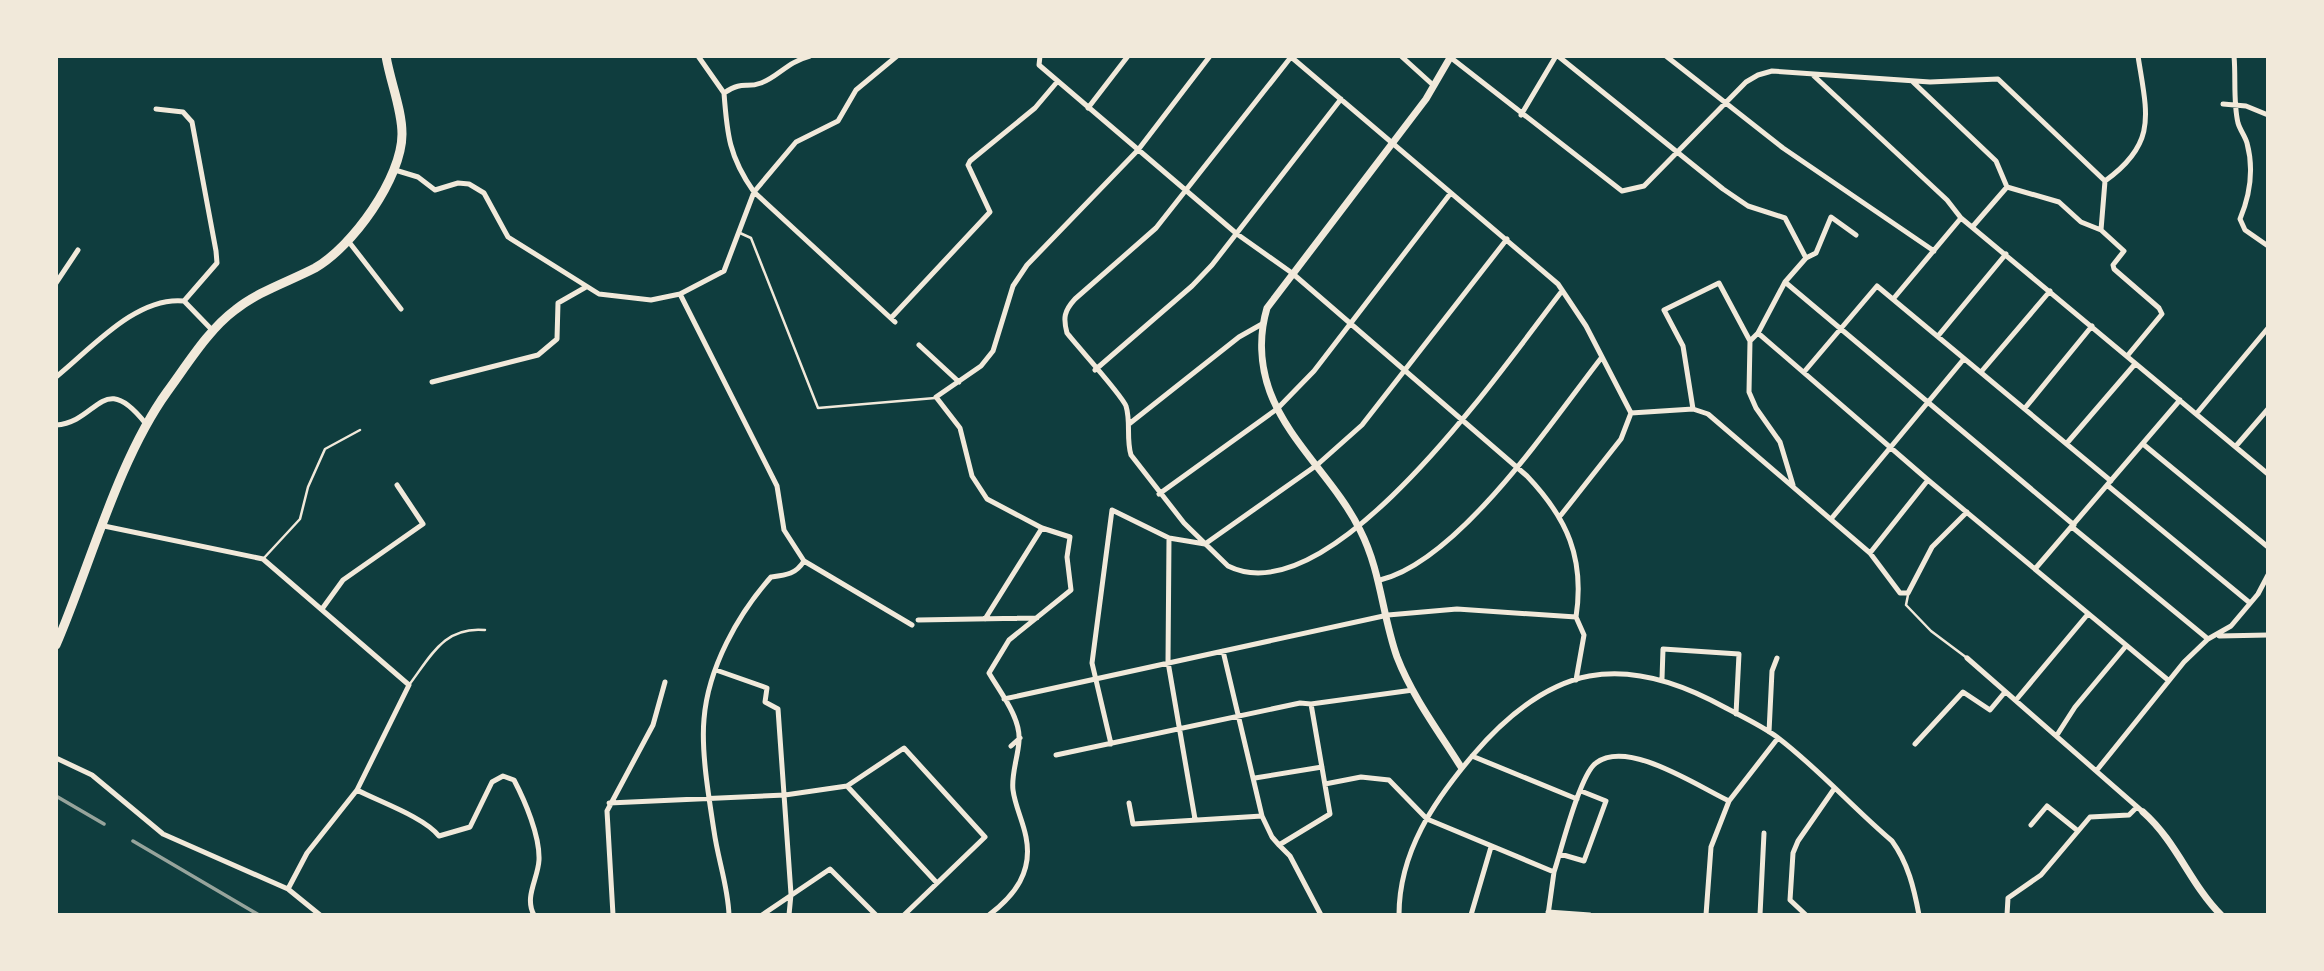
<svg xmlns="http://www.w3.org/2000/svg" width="2324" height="971" font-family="Mulish,sans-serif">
	<rect width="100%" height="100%" fill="#0f3d3e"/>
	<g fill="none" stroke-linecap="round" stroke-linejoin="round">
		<path stroke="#f1e9da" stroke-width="2.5" d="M740,233L751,238L818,408L935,398
			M263,559L300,519L308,487L325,449L360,430
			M1908,595L1906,605L1931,631L1967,658
			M409,685C431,656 444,626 485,630"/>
		<path stroke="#f1e9da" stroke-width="5" d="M698,56L724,93C744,80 745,89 761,83C778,77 787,62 810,56
			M1290,56L1558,284L1586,326L1631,413
			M1401,56L1433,85
			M1558,56L1723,189L1748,206L1785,218L1806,258
			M1666,56L1783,148L1934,251
			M2234,56C2236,78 2233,102 2238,123C2240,130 2245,136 2247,143C2254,169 2250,195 2240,219L2245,230L2268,246
			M1291,57L1156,228L1075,299C1064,311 1063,318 1067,333C1077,346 1122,395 1126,406C1131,422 1126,439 1131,455L1184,523L1228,566C1333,618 1507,361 1562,291
			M1450,57L1622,191L1644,186L1746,82L1758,75L1772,71L1930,82L1998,79L2105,181
			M1814,76L1947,200L1961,218L2268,474
			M1913,82L1996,161L2007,187L2059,202L2081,222L2101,230L2105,181C2158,143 2147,114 2138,56
			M724,93C727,134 729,157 754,192L895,322
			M2223,104L2246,106L2268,115
			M1088,108L1128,56
			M156,109L183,112L192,122L216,251L217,263L184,301
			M1521,115L1556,56
			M395,170L418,177L435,190L458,183L469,184L484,193L508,237L599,294L651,300L680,294L724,271L754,192L796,142L838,121L856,90L897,56
			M1974,225L2007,187
			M2101,230L2124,251L2113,265L2114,269L2159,308L2162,314L2128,355
			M349,242L401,309
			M1785,282L2074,525
			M56,283L78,250
			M680,294L777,486L784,530L804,561L912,625
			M1894,298L1961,218
			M891,318L990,212L968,165L970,161L1035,108L1057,82
			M1758,333L1928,480L2168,680
			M1938,336L2006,254
			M919,345L959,382
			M1095,370L1192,286L1212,265L1341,99
			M1804,372L1877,286L2111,481
			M1981,372L2050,291
			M56,377C91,349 136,296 184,301L214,332
			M432,382L538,355L557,339L558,303L586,287
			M2025,408L2092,326
			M1693,409L1683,346L1664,310L1719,283L1750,341
			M1631,413L1693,409L1708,414L1870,553L1900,593H1908L1932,547L1967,512
			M2197,413L2268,328
			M1129,424L1239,337L1262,324
			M56,425C99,422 102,368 146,424
			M2067,443L2135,364
			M2143,444L2268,547
			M2236,446L2268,409
			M1793,485L1780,442L1756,408L1749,392L1750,341L1758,333L1785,282L1806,258L1816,253L1831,217L1856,235
			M2107,485L2250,603
			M1159,494L1277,409L1314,371L1450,194
			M1561,515L1621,439L1631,413
			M1831,519L1963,360
			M104,526L263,559L409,685L357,790L307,853L288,889
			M2072,527L2208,639
			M1169,538L1168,662L1195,819
			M1205,544L1317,465L1362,425L1507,239
			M1870,553L1928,480
			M2035,569L2180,400
			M1380,580C1459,561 1552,421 1602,357
			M322,609L343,580L423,524L397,485
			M1576,617L1584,635L1576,680
			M985,619L1042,528
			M918,620L1037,618
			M2219,636L2268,635
			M1223,651L1262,816L1272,837L1279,845
			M1967,658L2143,812
			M716,670L767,688L765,702L778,709L791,894L789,915
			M1662,679L1663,649L1739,654L1736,714
			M1004,699L1388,615L1457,609L1576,617C1585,558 1567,518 1527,476L1292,273L1237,234L1039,65L1040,56
			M2016,700L2088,614
			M1311,704L1330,814L1279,845L1290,856L1321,915
			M1769,732L1772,671L1777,658
			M2057,735L2075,707L2126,646
			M1111,744L1092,663L1112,510L1169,538L1205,544
			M1915,744L1963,692L1990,710L2005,692
			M1011,746L1020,738
			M1056,755L1300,703L1311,704L1413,690
			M1472,756L1577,799
			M56,758L92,775L163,834L288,889L320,915
			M2097,770L2184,662L2208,639L2231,626L2258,594L2268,575
			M1255,778L1322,767
			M1325,784L1361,777L1389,780L1427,819L1554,872L1548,915
			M847,786L937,883
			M357,790C380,802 424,817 439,836L470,827L492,782L503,776L514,780C525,801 540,836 539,860C538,879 524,897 534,915
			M609,803L785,795L847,786L904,748L985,837L904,915
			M1129,803L1133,824L1262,816
			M2031,825L2047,806L2078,831
			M1560,854L1584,861L1606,801L1581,791
			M1554,872C1561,851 1580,774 1596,763C1628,739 1697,786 1729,801
			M1548,912L1590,915
			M613,915L607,811L653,725L665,682
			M729,915C728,886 718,860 714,831C709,798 701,752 704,719C708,668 738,614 771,577C787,575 796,574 804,561
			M762,915L830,869L876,915
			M989,915C1015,895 1033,872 1026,837C1023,821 1015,806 1013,790C1011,775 1018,757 1019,741C1021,718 1000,692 989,673L1009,640L1071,590L1067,557L1070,537L1042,528L987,499L972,476L960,428L936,397L981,366L993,351L1013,286L1027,265L1138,150L1210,56
			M1399,915C1399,852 1434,801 1473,755C1550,665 1622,650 1726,708C1743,717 1762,726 1777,737C1818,768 1853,808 1892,841C1908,863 1914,888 1919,915
			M1471,915L1491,847
			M1706,915L1711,847L1729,801L1778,738
			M1760,915L1764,833
			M1806,915L1790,900L1793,853L1798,841L1834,789
			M2007,915L2008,898L2041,875L2090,817L2129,815L2137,807"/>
		<path stroke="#f1e9da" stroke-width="7" d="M1451,56L1426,99L1267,308C1259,335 1260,365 1270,392C1289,443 1336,481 1360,530C1381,571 1382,615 1397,657C1412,696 1439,732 1461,767
			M2143,812C2177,842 2190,884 2221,915"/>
		<path stroke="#f1e9da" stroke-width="9" d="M56,645C90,566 118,460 167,392C187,365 208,330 235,310C259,291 288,282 315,268C352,247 402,178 402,134C402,109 390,81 386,56"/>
		<path stroke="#97a49c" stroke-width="3.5" d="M56,796L104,824
			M133,841L259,915"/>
	</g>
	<rect width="2324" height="971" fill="none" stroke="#f1e9da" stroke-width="116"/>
</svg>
